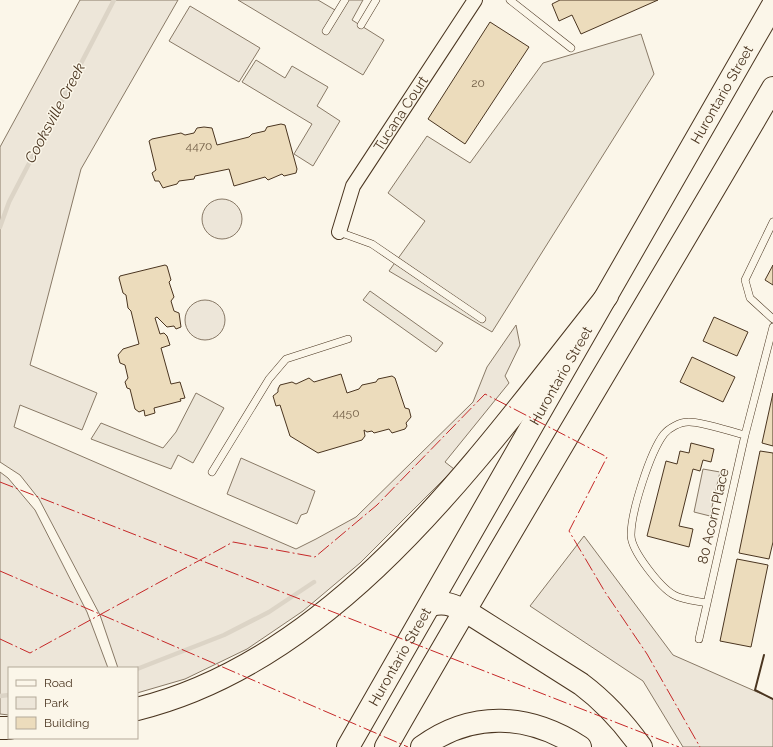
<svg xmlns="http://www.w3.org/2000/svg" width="773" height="747" font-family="Raleway,sans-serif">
	<rect width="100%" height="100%" fill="#fbf6e9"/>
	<path fill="#ede6d9" stroke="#887966" d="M80,0H178L81,169L30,365L97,393L82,430L20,405L14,427L296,549L316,539L356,517L473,402L487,367L516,325L520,345L505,376L509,383L445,462L454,469L360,563L303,611L247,649L185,679L137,693V668H118L100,615L39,499L20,475L0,462V147Z
		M190,6L260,48L239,82L169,41Z
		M202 219a20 20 0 1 1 40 0a20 20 0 1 1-40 0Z
		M185 320a20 20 0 1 1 40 0a20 20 0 1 1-40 0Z
		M241,458L315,491L307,513L301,515L297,524L227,494Z
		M703,469L720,472L710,516L694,512Z
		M0,472L8,478L35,510L87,612L108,668H9V715L0,714Z
		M584,536L673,655L773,699V747H683L643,681L530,606Z"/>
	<path fill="#ede7d9" stroke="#887966" d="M238,0H318L340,13L348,0H363L352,20L384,40L363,75Z
		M641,34L654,74L492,332L389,271L425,221L388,193L427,136L470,163L543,63Z
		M256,60L285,78L292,66L328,87L317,106L340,121L313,166L294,154L312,124L242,82Z
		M370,291L443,343L436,352L363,300Z
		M196,393L224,408L193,463L178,455L171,469L91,439L101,423L163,448L176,432Z"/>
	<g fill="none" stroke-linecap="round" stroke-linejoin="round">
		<path stroke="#dcd4c6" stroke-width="4.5" d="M0,227L9,202L114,0
			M137,669L224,635L269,612L314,582
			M0,696L9,695"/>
	</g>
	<path fill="#ecdcbc" stroke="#4a3520" d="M560,0H658L581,34L572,15L559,21L552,4Z
		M490,22L529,47L465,144L428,119Z
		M281,124L285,125L297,169L296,173L284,176L282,174L268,180L265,177L234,186L229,169L195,176L194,179L179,181L177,184L166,187L163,188L159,181H155L152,173L156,170L150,145L149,141L152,139L181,133L185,135L194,133L197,128L204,127L212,128L217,145L249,137L252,134L265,131L267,127Z
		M165,265L167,266L171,280L169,282L174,297L171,301L174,311L179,313L181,327L176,329L174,326L167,327L157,317L155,318L160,334L164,333L167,336L170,345L161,348L171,384L180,382L185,398L180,399L181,401L154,408L155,413L145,416L144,410L139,412L135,409L130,389L127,388L125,382L128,378L125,365L120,363L118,355L123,349L139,344L131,311L128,308L126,295L123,293L119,278L120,276Z
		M773,265V285L765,280Z
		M714,317L748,332L737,356L703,341Z
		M692,357L735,377L723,402L680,382Z
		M341,374L347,393L359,389L362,385L376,382L378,379L392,376L395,378L405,408L409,409L411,417L406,423L407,426L405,429L392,433L389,429L374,433L372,431L367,432L364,430L365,436L362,440L318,453L290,436L280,405L276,406L273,396L278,392V389L280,385L292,382L296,384L309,378L314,382Z
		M773,393V446L762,443Z
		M691,443L714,449L711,462L703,460L700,471L693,469L679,526L693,529L689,547L647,536L666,461L677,464L680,451L689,453Z
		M760,451L773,453V542L769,559L739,553Z
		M737,559L768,565L751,647L720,641Z"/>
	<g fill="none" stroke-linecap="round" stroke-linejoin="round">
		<defs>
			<path id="lane" d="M510,0L571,48
				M361,25L376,0
				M326,31L345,0
				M773,222L745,280L750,298L773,319
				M339,232L372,244L482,319
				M212,472L269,379L286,359L348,339
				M707,603C697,601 683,600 674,595C661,588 631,551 631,535C631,512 650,452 664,434C669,428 680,422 688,422C700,421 732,432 745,435
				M699,639L745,435L773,327"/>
			<g id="street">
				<path id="s1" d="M339,232L353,186L475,0"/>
			</g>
			<g id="primary">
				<path id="s2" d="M348,747L773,5"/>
				<path d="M386,747C512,526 645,308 773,88"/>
			</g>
			<path id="highway" d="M431,605C444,601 452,605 464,610L581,684C605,702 624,723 641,747
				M137,709C341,659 483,451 607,296
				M0,728H9
				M422,747C473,710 529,714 580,747"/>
		</defs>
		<use href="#lane" stroke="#4a3520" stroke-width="8"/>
		<use href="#street" stroke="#4a3520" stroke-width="16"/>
		<use href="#primary" stroke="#4a3520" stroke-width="24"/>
		<use href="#highway" stroke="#4a3520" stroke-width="24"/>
		<use href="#lane" stroke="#fbf6e9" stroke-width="7"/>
		<use href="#street" stroke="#fbf6e9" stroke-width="14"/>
		<use href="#primary" stroke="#fbf6e9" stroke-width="22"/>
		<use href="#highway" stroke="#fbf6e9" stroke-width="22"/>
		<path stroke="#4a3520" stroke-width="2" d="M764,655L755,690L773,699"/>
		<path stroke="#c62828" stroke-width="1" stroke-dasharray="14 3 2 3" stroke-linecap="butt" d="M0,482L679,747
			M0,571L408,747
			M0,639L30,653L233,542L315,557L377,505L485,394L607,457L569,531L605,592L647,654L700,747"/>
	</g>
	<g text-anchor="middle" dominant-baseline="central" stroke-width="3" stroke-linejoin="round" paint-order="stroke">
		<g font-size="12" fill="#725f47">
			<text x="478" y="83">20</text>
			<text x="199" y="146">4470</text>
			<text x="346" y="413">4450</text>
		</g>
		<g font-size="14" fill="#4a3520" stroke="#fbf6e9">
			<text stroke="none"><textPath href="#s2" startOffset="752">Hurontario Street</textPath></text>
			<text stroke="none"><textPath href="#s1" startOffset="135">Tucana Court</textPath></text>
			<text stroke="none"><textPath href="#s2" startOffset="428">Hurontario Street</textPath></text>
			<text transform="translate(713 516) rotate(-77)">80 Acorn Place</text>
			<text stroke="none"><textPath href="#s2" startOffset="104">Hurontario Street</textPath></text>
		</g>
		<g font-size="15" font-style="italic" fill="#4a3520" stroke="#fbf6e9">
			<text transform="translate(55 113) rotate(-62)">Cooksville Creek</text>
		</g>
	</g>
	<rect x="8" y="667" width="130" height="72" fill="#fbf6e9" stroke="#b4a999"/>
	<rect x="16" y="680" width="20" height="6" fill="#fbf6e9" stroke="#b4a999"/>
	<text x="44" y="687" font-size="12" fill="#4a3520">Road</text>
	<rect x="16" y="697" width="20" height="12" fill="#ede6d9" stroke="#b4a999"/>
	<text x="44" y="707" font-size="12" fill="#4a3520">Park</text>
	<rect x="16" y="717" width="20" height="12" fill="#ecdcbc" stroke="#b4a999"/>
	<text x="44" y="727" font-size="12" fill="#4a3520">Building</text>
</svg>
